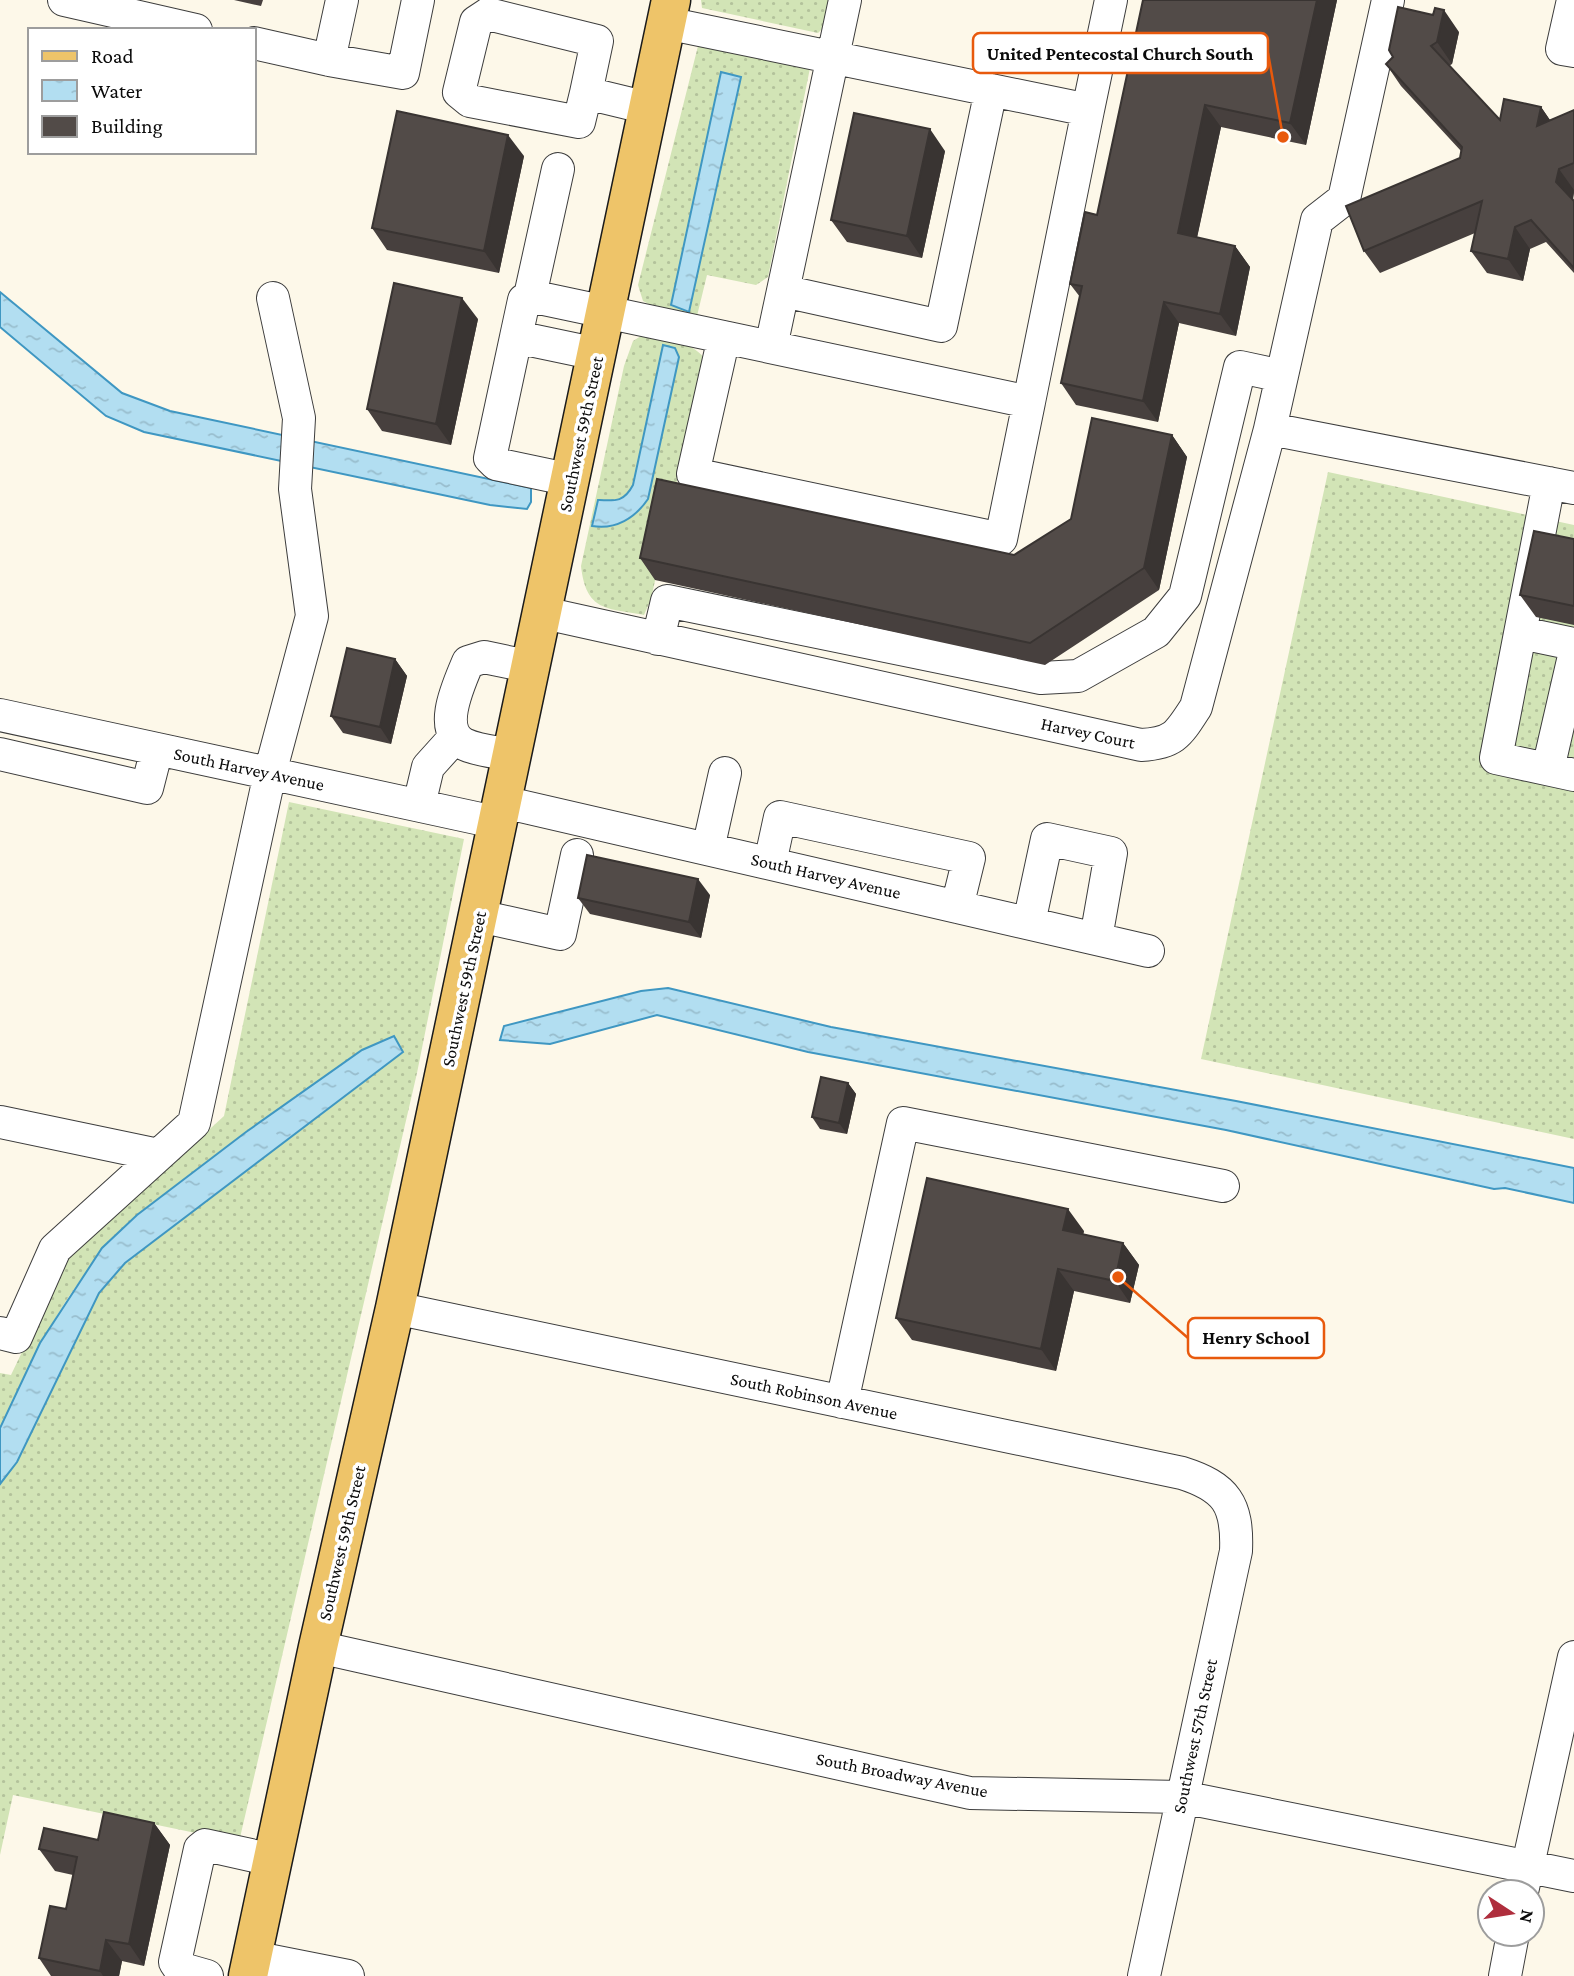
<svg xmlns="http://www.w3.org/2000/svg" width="1574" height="1976" font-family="'Crimson Pro',serif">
	<defs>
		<pattern id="grass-dots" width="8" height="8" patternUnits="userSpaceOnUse" patternTransform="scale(1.75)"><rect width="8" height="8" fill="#d2e4b6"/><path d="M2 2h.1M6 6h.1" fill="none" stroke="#b3c29b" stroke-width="1.8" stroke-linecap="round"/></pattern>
		<pattern id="water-ripples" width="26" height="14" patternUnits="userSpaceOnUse" patternTransform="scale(1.75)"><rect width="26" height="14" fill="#b2def1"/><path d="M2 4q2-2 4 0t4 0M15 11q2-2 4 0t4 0" fill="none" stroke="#98bdcd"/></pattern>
	</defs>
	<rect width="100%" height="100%" fill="#fdf8e9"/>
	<path fill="url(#grass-dots)" d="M701,0H829L823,28L818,33L702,8Z
		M698,46L810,68L768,277L756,285L707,275L696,320L667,314L643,301L638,285Z
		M641,336C660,336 693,342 704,358L651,599L644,615C607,608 586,612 581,566L624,366L633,341Z
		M1328,472L1574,525V1139L1201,1059Z
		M289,802L464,839L417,1073L239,1842L13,1795L0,1855V1484L17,1462L99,1293L125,1263L403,1052L137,1215C69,1280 39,1344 0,1428V1373L11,1375L65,1262L224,1116Z"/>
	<path fill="url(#water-ripples)" stroke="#3f97c2" stroke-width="2" d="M721,72L741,77L689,312L671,305Z
		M0,292L122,393L170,411L531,488V502L527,509L490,505L144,432L106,416L0,327Z
		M663,345L675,348L679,357L648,499C635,518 616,530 592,526L598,500C616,501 624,502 633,485Z
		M668,988L831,1027L1236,1101L1574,1168V1203L1505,1188L1494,1189L1226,1130L808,1052L657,1015L550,1044L500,1040L504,1026L641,991Z
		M394,1036L403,1052L125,1263L99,1293L17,1462L0,1484V1428L40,1343L102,1248L137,1215L246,1132L362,1050Z"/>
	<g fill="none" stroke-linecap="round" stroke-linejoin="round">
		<defs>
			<path id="minor" d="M64,0L196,30
				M342,0L329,60L403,73L418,0
				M1573,0L1562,49L1574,51
				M666,23L1088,110L1111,0
				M254,43L329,60
				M586,93L579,122L470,101L459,92L476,22L488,14L597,41L586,93L648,108
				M783,291L941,326L991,90
				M530,296L558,169
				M516,337L524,300L530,296L1029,402L1088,110
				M724,337L693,474L1001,539L1029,402
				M771,347L845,0
				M1270,429L1317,220L1344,199L1388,0
				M571,480L496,464L490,458L516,337L597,354
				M1549,483L1496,758L1574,775
				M544,613L1141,745C1174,743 1178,735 1196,707L1270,429L1574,488
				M1521,633L1574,644
				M658,639L667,601L1041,678L1078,676L1156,632L1185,596L1240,367L1282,376
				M0,715L499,823
				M0,754L147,788L157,749
				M513,755C498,752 478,751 464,744C436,730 460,682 468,662L484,657L532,667
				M1548,769L1574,656
				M503,802L1148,951
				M419,805L428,767L455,737
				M708,849L725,773
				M770,863L780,817L969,858L957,907
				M479,916L560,934L577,855
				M1029,923L1047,839L1111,853L1096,938
				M0,1122L158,1155
				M395,1308L1182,1473C1226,1487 1238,1504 1236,1551L1144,1976
				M0,1333L16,1337L55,1249L194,1123L270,773L312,616L295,489L299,418L273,298
				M842,1402L903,1123L1223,1186
				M318,1647L970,1793L1182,1797L1574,1876
				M1522,1892L1574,1657
				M252,1957L348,1976
				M207,1976L179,1968L175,1962L200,1849L205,1845L273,1860
				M1505,1976L1513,1934"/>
			<path id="major" d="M248,1976L318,1647L395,1308L671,0"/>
		</defs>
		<use href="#minor" stroke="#3d3d3d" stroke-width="34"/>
		<use href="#major" stroke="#1b1b1b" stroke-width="41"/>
		<use href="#minor" stroke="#fff" stroke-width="32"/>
		<use href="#major" stroke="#eec469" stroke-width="38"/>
	</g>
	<path fill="#47403e" d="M234,0H263L261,6Z
		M1143,0H1337L1306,145L1221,127L1197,238L1235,246L1250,267L1236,336L1179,323L1158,422L1076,405L1061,383L1080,297L1070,284L1097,215Z
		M1459,32L1452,64L1449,66L1500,120L1541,107L1550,120L1574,110V193L1573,200L1574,201V273L1546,242L1530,249L1523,281L1487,273L1471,251L1475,233L1380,273L1364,251L1460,158L1461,151L1401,86L1386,64Z
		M945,151L922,258L847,242L831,220Z
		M524,156L499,273L387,250L372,228Z
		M478,319L451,445L382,431L367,409Z
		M1172,435L1187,457L1159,590L1045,665L655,580L640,558L1014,555L1071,519Z
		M1574,539V625L1536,617L1520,595Z
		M395,659L407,676L391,744L343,733L331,716Z
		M710,895L701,938L590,914L578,898Z
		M848,1083L856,1094L847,1134L820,1129L812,1117Z
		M1084,1231L1083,1234L1123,1243L1139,1265L1130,1303L1074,1291L1056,1371L912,1340L896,1318Z
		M154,1823L170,1845L144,1966L122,1961L119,1976H51L39,1958L66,1909L73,1875L55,1871L39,1849L98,1840Z"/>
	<path fill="#393432" d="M1317,0H1337L1306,145L1290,123Z
		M1444,10L1459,32L1452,64L1437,42Z
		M1205,105L1221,127L1193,255L1178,233Z
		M1541,107L1556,129L1537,126Z
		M930,129L945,151L922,258L907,236Z
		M508,135L524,156L499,273L484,251Z
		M1559,169L1574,190L1572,204L1556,182Z
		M1515,227L1530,249L1523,281L1508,259Z
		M1235,246L1250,267L1236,336L1220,314Z
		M462,298L478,319L451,445L436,424Z
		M1164,302L1179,323L1158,422L1143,401Z
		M1172,435L1187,457L1159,590L1144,568Z
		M395,659L407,676L391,744L380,727Z
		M698,879L710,895L701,938L689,922Z
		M848,1083L856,1094L847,1134L839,1123Z
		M1068,1209L1084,1231L1079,1252L1063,1230Z
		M1123,1243L1139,1265L1130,1303L1115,1281Z
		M1058,1269L1074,1291L1056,1371L1041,1349Z
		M154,1823L170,1845L144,1966L129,1944Z
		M106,1940L122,1961L119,1976H103L100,1971Z"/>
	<path fill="#524b48" stroke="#393432" stroke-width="2" d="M1143,0H1317L1290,123L1205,105L1178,233L1235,246L1220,314L1164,302L1143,401L1061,383L1082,286L1070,284L1085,212L1097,215Z
		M1398,7L1433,15L1435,8L1444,10L1437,42L1431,46L1500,120L1504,99L1541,107L1537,126L1574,110V163L1559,169L1556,182L1574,201V268L1531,220L1515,227L1508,259L1471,251L1482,201L1364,251L1346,206L1460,158L1462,147L1386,64L1393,57L1389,50Z
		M397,111L508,135L484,251L372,228Z
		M854,113L930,129L907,236L831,220Z
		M394,283L462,298L436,424L367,409Z
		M1092,418L1172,435L1144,568L1030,643L640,558L657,479L1014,555L1071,519Z
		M1534,531L1574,539V606L1520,595Z
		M347,648L395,659L380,727L331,716Z
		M587,855L698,879L689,922L578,898Z
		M821,1077L848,1083L839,1123L812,1117Z
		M927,1178L1068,1209L1063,1230L1123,1243L1115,1281L1058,1269L1041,1349L896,1318Z
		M104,1812L154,1823L129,1944L106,1940L100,1971L39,1958L50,1906L66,1909L77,1857L39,1849L44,1828L98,1840Z"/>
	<g text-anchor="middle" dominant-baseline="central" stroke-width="7" stroke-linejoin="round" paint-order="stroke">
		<g font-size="18" fill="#0a0a0a" stroke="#fff">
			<text transform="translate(581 434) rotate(-78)">Southwest 59th Street</text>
			<text transform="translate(1088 733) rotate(12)">Harvey Court</text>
			<text transform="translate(249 769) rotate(12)">South Harvey Avenue</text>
			<text transform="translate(826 876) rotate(13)">South Harvey Avenue</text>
			<text transform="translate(464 989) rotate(-78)">Southwest 59th Street</text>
			<text transform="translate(814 1396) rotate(12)">South Robinson Avenue</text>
			<text transform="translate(342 1543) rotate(-77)">Southwest 59th Street</text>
			<text transform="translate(1195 1736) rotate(-78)">Southwest 57th Street</text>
			<text transform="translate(902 1775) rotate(11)">South Broadway Avenue</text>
		</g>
	</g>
	<path fill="none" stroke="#e8590c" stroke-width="2.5" d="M1283 137L1268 53M1118 1277L1188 1338"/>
	<g fill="#e8590c" stroke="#fff" stroke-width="2.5">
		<circle cx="1283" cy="137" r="7"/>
		<circle cx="1118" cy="1277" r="7"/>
	</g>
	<g fill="#fff" stroke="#e8590c" stroke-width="2.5">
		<rect x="973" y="33" width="295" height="40" rx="7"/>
		<rect x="1188" y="1318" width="136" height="40" rx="7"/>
	</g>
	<g font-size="19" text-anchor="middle" font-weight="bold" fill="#0a0a0a">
		<text x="1120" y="60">United Pentecostal Church South</text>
		<text x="1256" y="1344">Henry School</text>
	</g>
	<rect x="28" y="28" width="228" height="126" fill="#ffffff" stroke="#9d9d9d" stroke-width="2"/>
	<rect x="42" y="51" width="35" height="10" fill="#eec469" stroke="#9d9d9d" stroke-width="2"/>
	<text x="91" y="63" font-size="21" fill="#0a0a0a">Road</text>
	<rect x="42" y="80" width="35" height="21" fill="url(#water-ripples)" stroke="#9d9d9d" stroke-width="2"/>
	<text x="91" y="98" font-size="21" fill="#0a0a0a">Water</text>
	<rect x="42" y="116" width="35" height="21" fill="#524b48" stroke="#9d9d9d" stroke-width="2"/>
	<text x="91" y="133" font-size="21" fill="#0a0a0a">Building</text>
	<g transform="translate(1511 1913) rotate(102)"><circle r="33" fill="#ffffff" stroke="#9d9d9d" stroke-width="2"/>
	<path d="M0-5L12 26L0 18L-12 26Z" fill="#af2e3d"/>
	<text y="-10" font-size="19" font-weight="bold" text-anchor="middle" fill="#0a0a0a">N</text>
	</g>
</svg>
